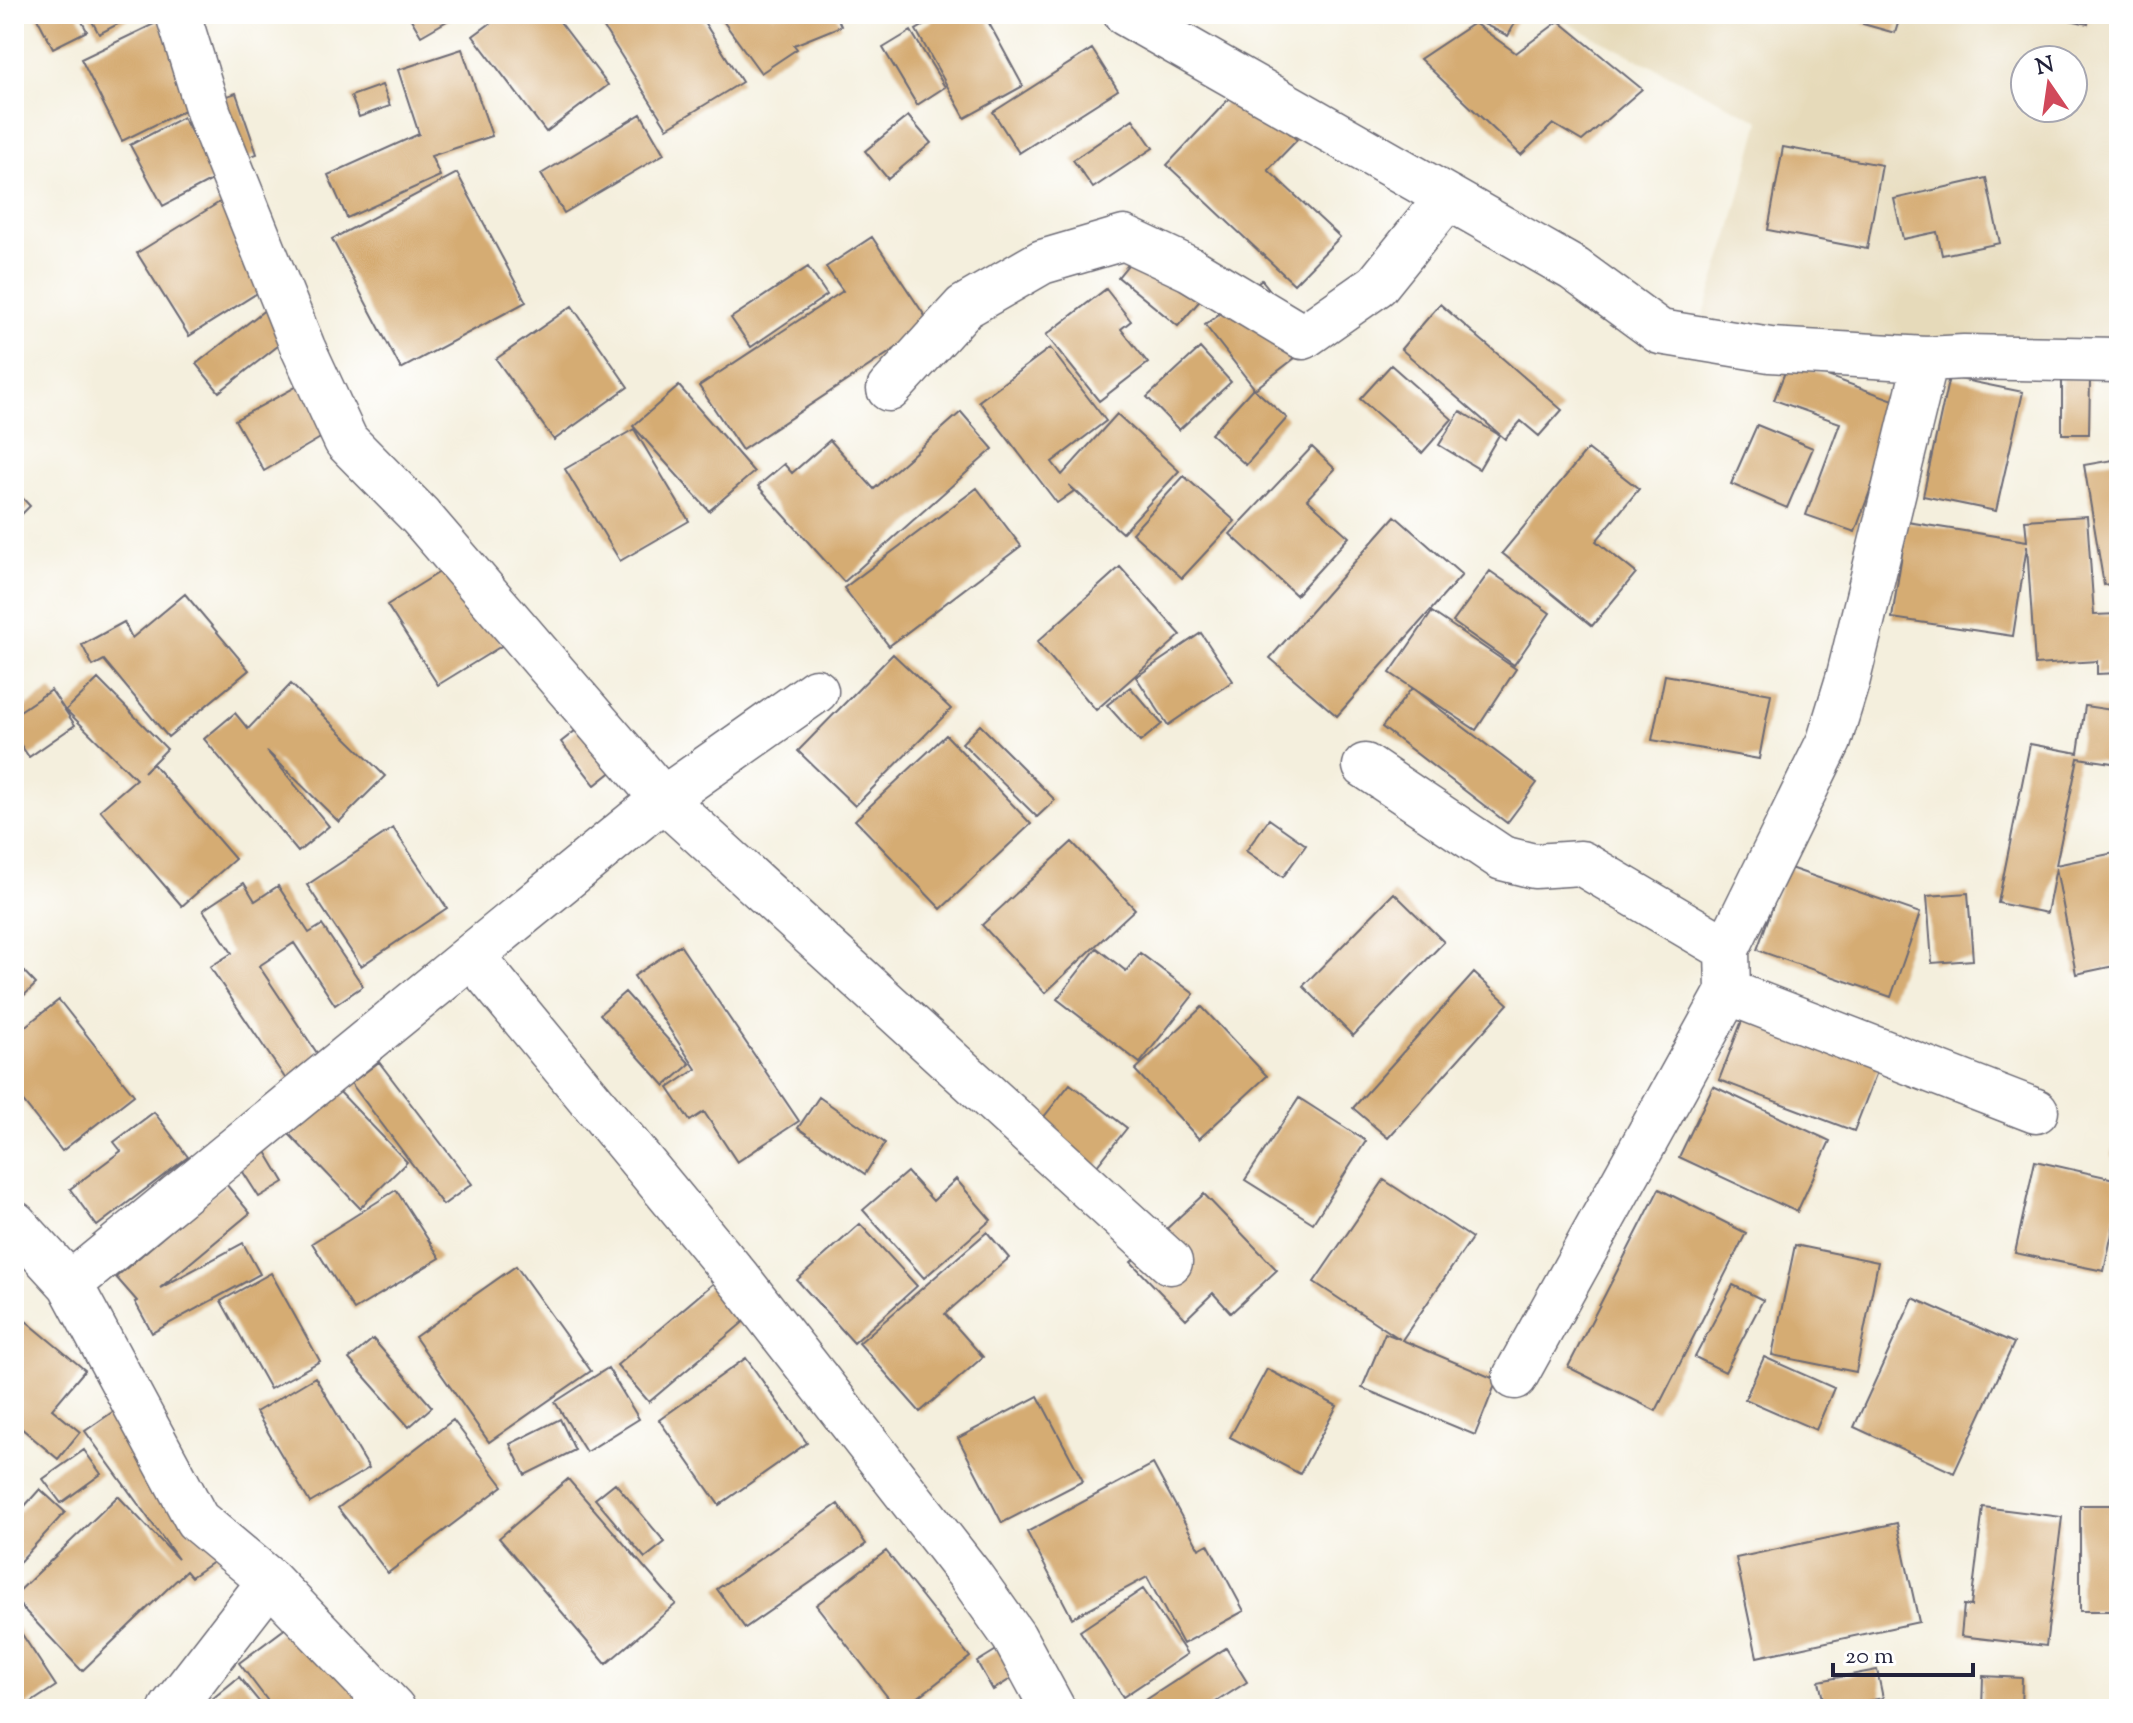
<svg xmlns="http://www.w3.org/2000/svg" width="2133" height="1723" font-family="'Sorts Mill Goudy',serif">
	<rect width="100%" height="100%" fill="#fff"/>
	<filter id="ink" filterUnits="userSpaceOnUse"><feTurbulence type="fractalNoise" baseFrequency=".0125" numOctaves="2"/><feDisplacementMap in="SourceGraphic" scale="16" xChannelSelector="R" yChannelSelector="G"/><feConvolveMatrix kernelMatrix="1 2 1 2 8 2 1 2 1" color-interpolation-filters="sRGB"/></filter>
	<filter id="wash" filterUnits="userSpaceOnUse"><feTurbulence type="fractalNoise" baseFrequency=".006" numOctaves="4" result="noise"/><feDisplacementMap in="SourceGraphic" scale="32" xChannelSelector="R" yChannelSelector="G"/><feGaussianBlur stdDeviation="1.8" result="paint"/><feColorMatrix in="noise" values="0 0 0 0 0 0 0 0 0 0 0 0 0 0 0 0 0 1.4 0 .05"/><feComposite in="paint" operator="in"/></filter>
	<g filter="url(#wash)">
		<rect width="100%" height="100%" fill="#f4efdd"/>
		<path fill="#e6daba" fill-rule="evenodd" d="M1549,14H2119V363L1698,332L1730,233L1760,121ZM2025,60H2073V108H2025Z"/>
		<g id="blocks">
			<path fill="#d5ac73" d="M35,14H78L87,31L53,48Z
				M88,14H137L99,34Z
				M408,14H459L421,36Z
				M503,14H554L608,85L546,132L473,36Z
				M595,14H699L742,82L667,128Z
				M718,14H772L775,18L773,14H836L841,26L794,45L797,49L761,73Z
				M944,14H984L1023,86L965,118L916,30Z
				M1463,14H1520L1508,36Z
				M1866,14H1901L1895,33L1863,24Z
				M2043,14H2090L2088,24Z
				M160,21L199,103L122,141L81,59Z
				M1559,21L1642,89L1582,141L1553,124L1521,155L1420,59L1474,23L1516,53Z
				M911,31L945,87L917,105L883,48Z
				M462,49L492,136L431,156L440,176L347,218L328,175L419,134L398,70Z
				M1092,49L1118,90L1019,153L993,112Z
				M382,85L390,106L359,117L351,96Z
				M1240,87L1297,140L1268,170L1340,237L1294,284L1167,165Z
				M236,93L257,154L212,170L191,108Z
				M641,114L664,154L564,213L541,174Z
				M908,116L931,143L888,179L865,151Z
				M183,117L216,178L163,206L130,145Z
				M1133,119L1153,148L1093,188L1073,160Z
				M1783,147L1882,165L1867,249L1768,230Z
				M457,173L526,302L401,369L332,239Z
				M1986,178L2000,243L1942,255L1937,232L1903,239L1894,199Z
				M223,200L275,282L189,336L137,253Z
				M872,237L931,325L742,450L699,386L843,291L826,267Z
				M1149,239L1210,289L1178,326L1118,277Z
				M808,267L827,295L751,347L731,318Z
				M1262,280L1313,344L1255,389L1205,325Z
				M1106,289L1131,321L1121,329L1148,363L1099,401L1046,335Z
				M1440,304L1562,410L1539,436L1521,421L1505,439L1401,349Z
				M572,306L628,387L554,440L496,359Z
				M266,309L288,338L219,392L196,364Z
				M1050,348L1106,421L1052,462L1062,475L1117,414L1179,471L1122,533L1069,485L1074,491L1057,503L979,401Z
				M1200,348L1231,382L1179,430L1147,397Z
				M1789,362L1902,403L1855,532L1806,515L1840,423L1774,400Z
				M1391,365L1452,419L1422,453L1360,399Z
				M1949,377L2023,392L1996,511L1923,496Z
				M2062,378L2090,379L2089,434H2062Z
				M301,384L329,433L264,471L235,420Z
				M679,386L754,472L709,511L633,426Z
				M1253,388L1287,418L1246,465L1211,434Z
				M1460,411L1499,435L1479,469L1439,445Z
				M961,412L993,449L844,582L758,486L784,464L792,473L830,440L874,489Z
				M1757,425L1813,448L1787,508L1731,484Z
				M634,429L689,521L620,561L565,469Z
				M1312,447L1335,469L1307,499L1349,537L1296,595L1230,534Z
				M1588,449L1639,489L1596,541L1636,573L1592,626L1502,553Z
				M2119,459V582L2104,585L2084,465Z
				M1184,476L1235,521L1182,578L1132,533Z
				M977,488L1021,546L889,646L844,588Z
				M14,489L30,506L14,522Z
				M1395,516L1462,575L1337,716L1270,658Z
				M2087,516L2094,615L2119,614V673L2097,674V661L2035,665L2027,546L2013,636L1892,618L1907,522L2027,541L2025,520Z
				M451,565L503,645L438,685L387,605Z
				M1120,567L1181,635L1096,710L1037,642Z
				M1490,571L1550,613L1514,665L1453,622Z
				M185,594L249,670L168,737L104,660L93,666L82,645L124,622L132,638Z
				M1432,612L1516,669L1476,730L1390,673Z
				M1201,633L1233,681L1168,725L1136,677Z
				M893,654L951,709L855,806L798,751Z
				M1665,675L1771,694L1759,759L1652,740Z
				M98,679L167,749L144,772L153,764L235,859L182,906L100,810L136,779L66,710Z
				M291,684L385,776L339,822L267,751L329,826L298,852L204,739L235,713L248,729Z
				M1130,687L1162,724L1140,742L1107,705Z
				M1412,688L1537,783L1507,823L1382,727Z
				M51,690L75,725L29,757L14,735V715Z
				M2085,706L2119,711V764L2078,758L2056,865L2119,852V965L2076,974L2056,868L2047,913L1998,903L2030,744L2078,753Z
				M594,716L629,758L595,785L561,742Z
				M980,725L1055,800L1037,817L962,743Z
				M946,735L1031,824L941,909L855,820Z
				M1269,819L1306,845L1283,877L1246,851Z
				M393,828L447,908L361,966L307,885Z
				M1072,842L1135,909L1045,993L982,925Z
				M1787,867L1920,913L1891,997L1757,950Z
				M244,883L255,901L278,886L309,933L322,925L363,986L335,1005L294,943L259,966L321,1059L287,1081L210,967L232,953L203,910Z
				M1394,893L1444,942L1353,1036L1303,986Z
				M1968,893L1973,960L1932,963L1927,896Z
				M680,945L799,1121L737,1162L704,1112L690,1121L668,1088L696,1069L634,976Z
				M1097,948L1126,971L1140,953L1194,994L1140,1063L1057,999Z
				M14,961L36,984L14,1005Z
				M1474,973L1508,1004L1388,1138L1353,1108Z
				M625,992L690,1064L665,1086L600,1014Z
				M59,1000L134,1095L62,1151L14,1090V1035Z
				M1750,1000L1885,1051L1854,1131L1719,1080Z
				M1202,1007L1267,1076L1199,1139L1135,1070Z
				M379,1062L472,1184L443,1205L351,1083Z
				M1070,1084L1127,1128L1081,1186L1024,1142Z
				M1713,1086L1830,1141L1797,1212L1679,1157Z
				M337,1089L407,1162L360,1208L289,1134Z
				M819,1097L885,1143L865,1174L798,1128Z
				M1299,1098L1366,1141L1313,1223L1245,1180Z
				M154,1112L188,1157L97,1226L70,1189L121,1151L114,1142Z
				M2117,1116H2119V1158H2112Z
				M262,1145L284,1182L259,1197L236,1161Z
				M2035,1161L2119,1180V1200L2104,1271L2015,1253Z
				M907,1172L933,1201L956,1179L991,1220L924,1278L863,1210Z
				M1384,1180L1472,1238L1402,1340L1497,1380L1475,1435L1362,1388L1385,1333L1400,1339L1314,1282Z
				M226,1184L250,1213L160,1288L243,1243L260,1274L152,1333L135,1302L137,1301L116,1277Z
				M1659,1189L1746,1233L1656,1411L1568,1367Z
				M396,1190L440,1258L354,1310L312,1243Z
				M1204,1194L1277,1270L1231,1313L1213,1293L1186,1319L1131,1262Z
				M860,1224L917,1286L854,1343L797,1280Z
				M987,1232L1009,1258L945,1314L983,1357L920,1412L859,1343Z
				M1795,1245L1878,1262L1856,1372L1772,1355Z
				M516,1266L591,1371L489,1442L415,1337Z
				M271,1273L320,1361L270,1389L221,1301Z
				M715,1282L747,1319L649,1402L617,1365Z
				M1733,1285L1763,1300L1725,1372L1695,1357Z
				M1913,1298L2014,1343L1954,1473L1854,1427Z
				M26,1321L85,1370L52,1409L80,1432L58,1459L14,1422V1336Z
				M373,1339L432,1407L409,1427L349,1359Z
				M1764,1357L1834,1388L1816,1430L1745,1399Z
				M746,1358L807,1443L719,1505L659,1420Z
				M608,1368L639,1419L586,1452L555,1402Z
				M1267,1369L1337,1406L1300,1474L1230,1437Z
				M315,1377L369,1468L310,1503L256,1412Z
				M1038,1396L1083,1481L1002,1523L958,1438Z
				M117,1409L223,1555L191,1577L186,1571L82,1671L14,1599V1596L118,1496L178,1559L85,1431Z
				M560,1419L575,1450L525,1475L510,1444Z
				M453,1420L503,1486L388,1573L338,1508Z
				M84,1450L101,1474L61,1503L43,1479Z
				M1153,1464L1199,1549L1208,1544L1244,1611L1183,1644L1147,1577L1072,1618L1027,1532Z
				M568,1479L676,1604L606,1664L499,1538Z
				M615,1483L665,1542L645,1558L595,1499Z
				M40,1489L65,1512L14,1568V1518Z
				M838,1504L866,1544L745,1628L717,1589Z
				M2080,1505H2119V1611H2080Z
				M1983,1507L2062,1517L2046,1646L1961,1636L1964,1605L1971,1606Z
				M1897,1523L1919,1622L1757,1657L1736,1558Z
				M886,1551L970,1657L903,1709H897L816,1605Z
				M1143,1589L1187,1654L1123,1697L1080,1631Z
				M302,1616L371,1709H274L239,1663Z
				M14,1622L56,1686L21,1709H14Z
				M1011,1641L1028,1668L993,1690L977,1662Z
				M1226,1648L1247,1682L1205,1709H1132Z
				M1877,1670L1883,1698L1857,1703L1942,1705V1709H1825L1819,1681Z
				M1983,1676L2022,1678L2021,1709H1982Z
				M239,1677L265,1709H200Z"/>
		</g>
	</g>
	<g filter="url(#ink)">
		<use href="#blocks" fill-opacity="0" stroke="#6c6a74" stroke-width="2"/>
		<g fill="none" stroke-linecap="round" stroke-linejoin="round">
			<defs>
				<path id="street" d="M178,14L209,114L303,348L346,441L420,516L663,799L1170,1262
					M1126,14L1574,269L1660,332L1770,350L1926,359L1964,357L2119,360
					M889,389L964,307L1042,262L1124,238L1190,269L1303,337L1377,285L1448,197
					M1365,766L1502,858L1534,866L1581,863L1727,949
					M472,956L743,1284L970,1575L1014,1637L1053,1709
					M1728,992L2036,1111
					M14,1223L70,1284L197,1520L270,1581L171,1709
					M70,1284L663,799L816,691
					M1515,1377L1728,992L1727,949L1829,741L1848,679L1926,359
					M270,1581L393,1709"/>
			</defs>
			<use href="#street" stroke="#6c6a74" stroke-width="47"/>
			<use href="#street" stroke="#fff" stroke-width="44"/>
		</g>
	</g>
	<rect width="2133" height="1723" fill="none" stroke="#fff" stroke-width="48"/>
	<g transform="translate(2049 84) rotate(347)"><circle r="38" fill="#ffffff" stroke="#a7a7b1" stroke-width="2"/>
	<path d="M0-6L14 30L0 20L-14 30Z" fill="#d1495b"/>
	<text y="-12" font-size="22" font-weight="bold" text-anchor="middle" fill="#22223b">N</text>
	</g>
	<path d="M1833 1663v12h140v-12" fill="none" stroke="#22223b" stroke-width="4"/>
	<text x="1845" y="1663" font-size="24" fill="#22223b" stroke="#ffffff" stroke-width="6" paint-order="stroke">20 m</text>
</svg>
